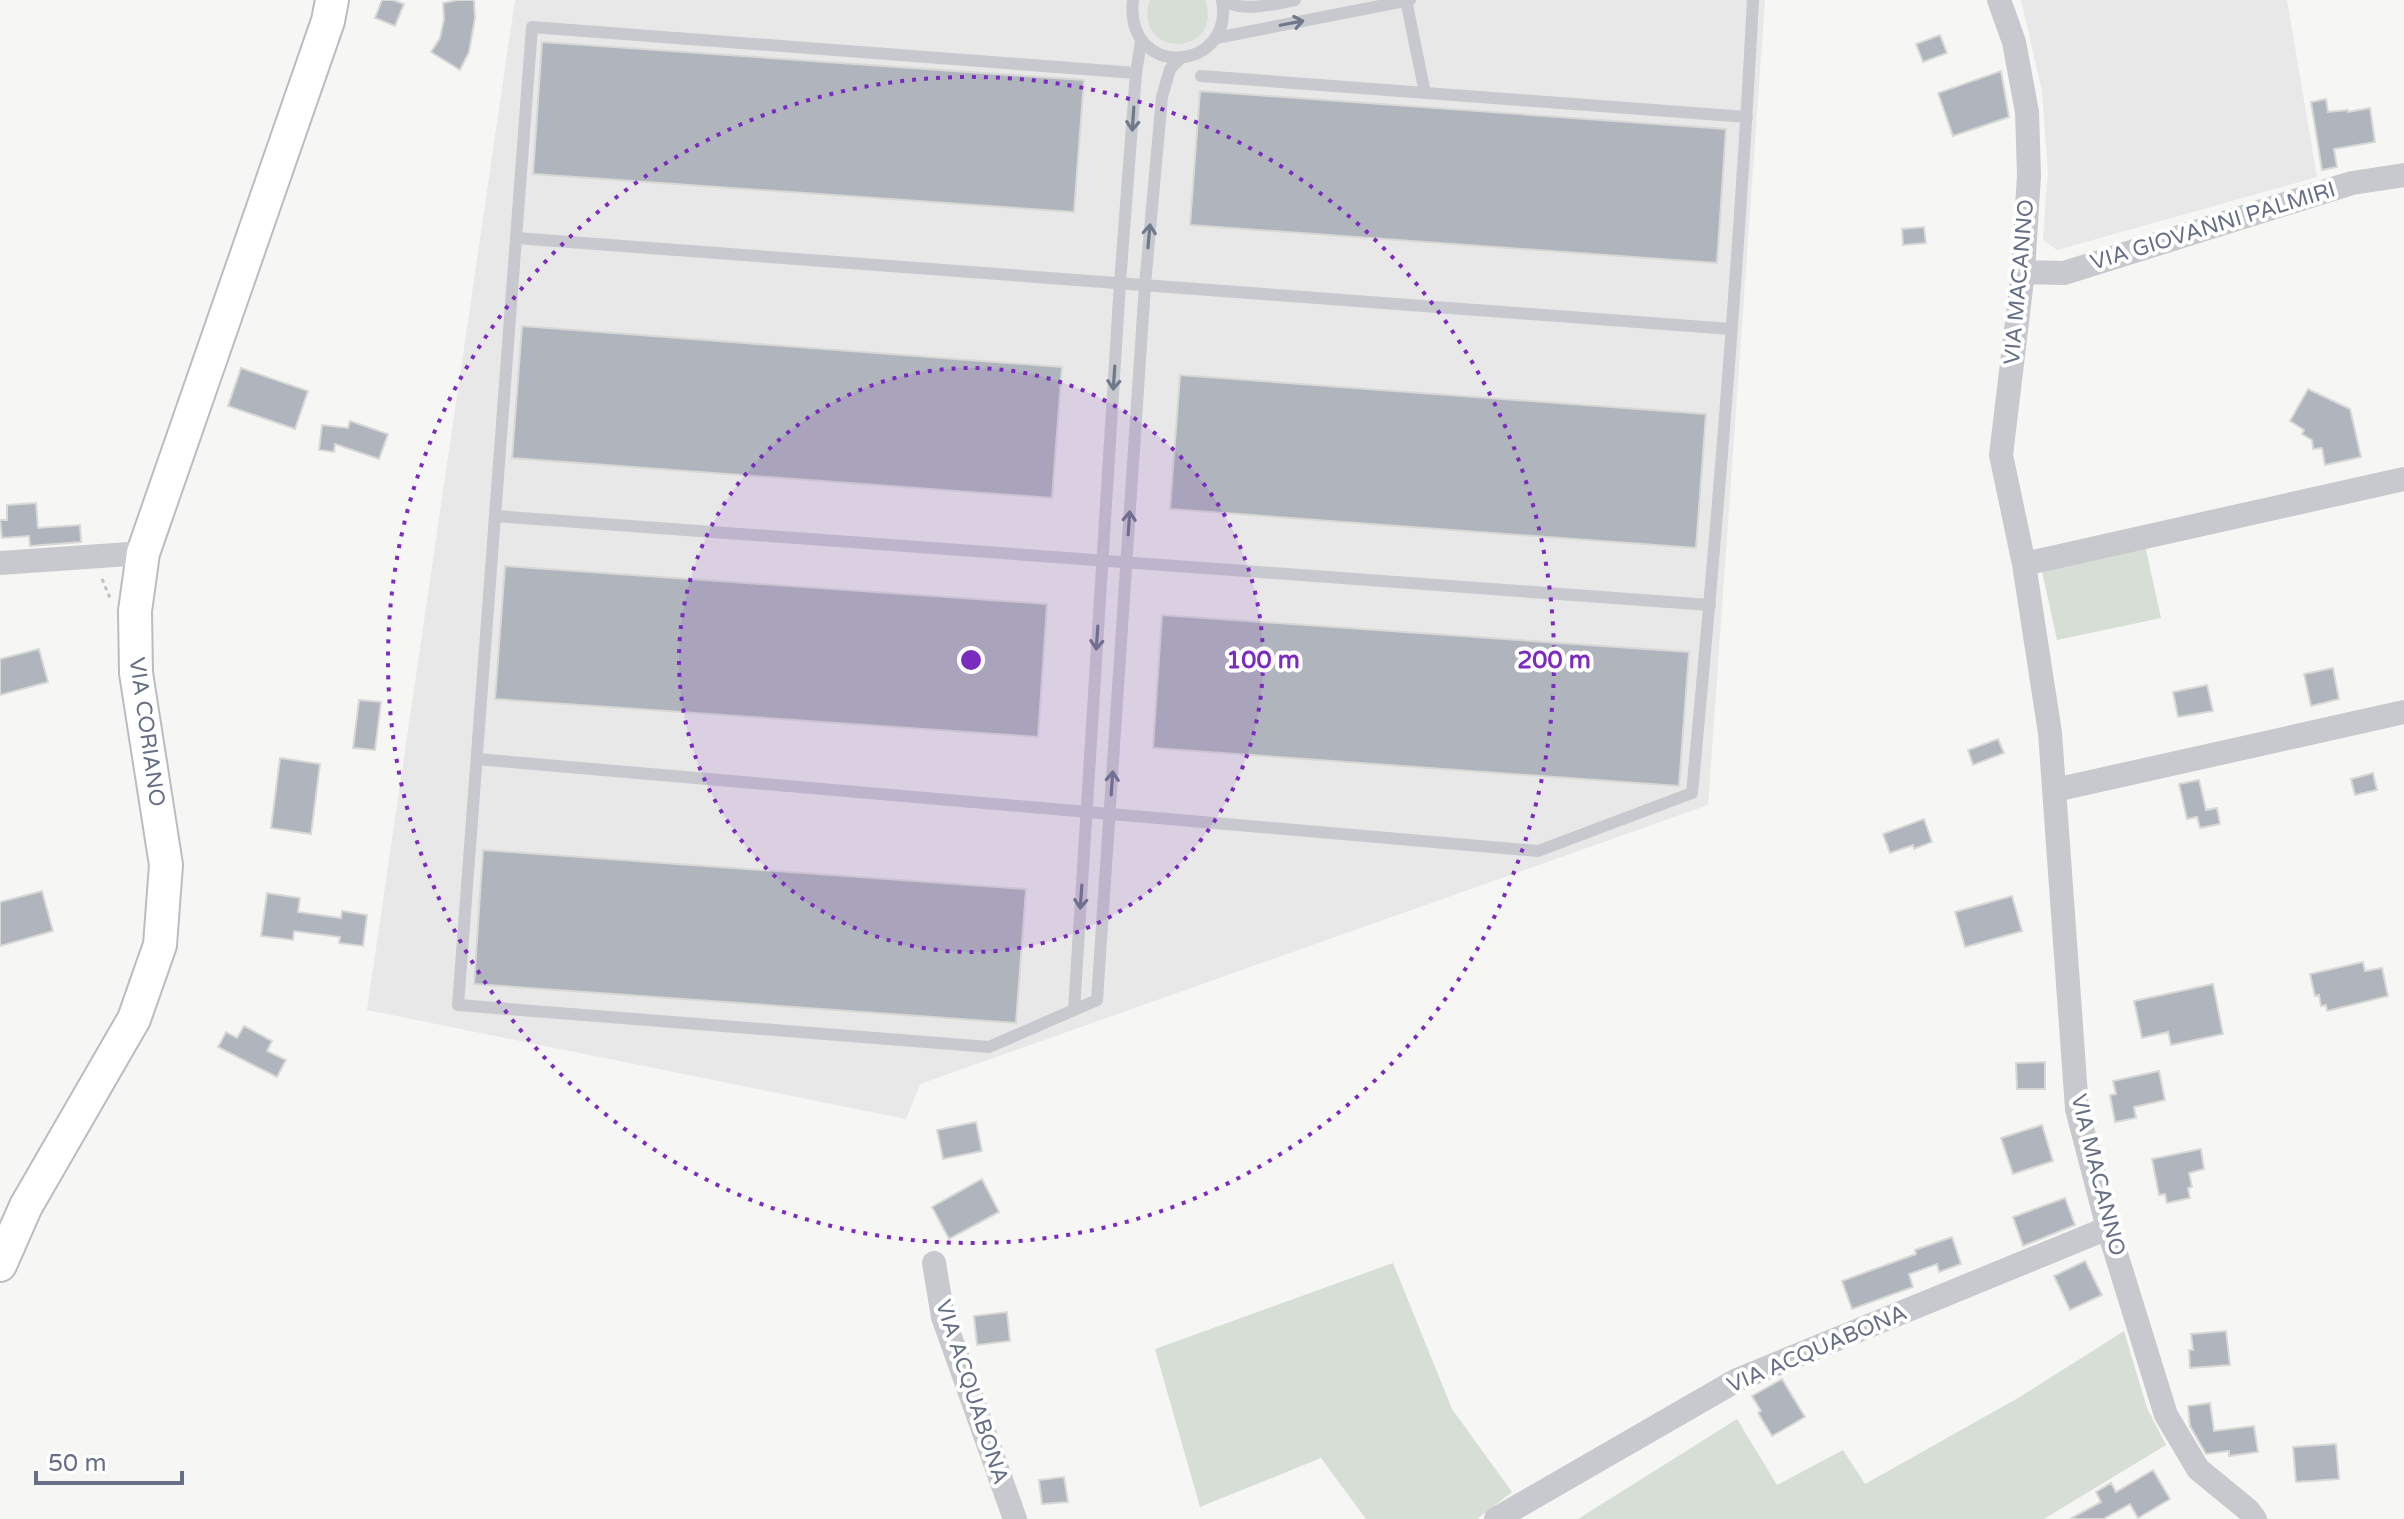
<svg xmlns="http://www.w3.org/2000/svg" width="2404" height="1519" font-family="'Varela Round',sans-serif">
	<rect width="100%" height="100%" fill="#f6f7f4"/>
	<path fill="#e7e8e7" d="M515,0H1765L1708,805L920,1084L906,1119L367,1010Z
		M2021,0H2287L2317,177L2057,250L2043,240L2048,172L2042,91Z"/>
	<path fill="#d6ded5" d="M1150,0H1205C1225,58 1131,59 1150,0Z
		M2145,545L2161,618L2057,640L2041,567Z
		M1393,1263L1452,1409L1512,1492L1477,1519H1366L1321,1458L1200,1507L1155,1349Z
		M2124,1331L2147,1408L2166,1445L2044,1519H1578L1737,1419L1777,1485L1843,1450L1865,1484L2018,1398Z"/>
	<path fill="#b0b4bc" stroke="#d8d9d7" stroke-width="2" d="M382,0H393L404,4L395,26L375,18Z
		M458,0H474L475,18L469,52L460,70L431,52L440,38L444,19L443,3Z
		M1940,35L1947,53L1923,62L1916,44Z
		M542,42L1084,80L1074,212L533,174Z
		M2001,71L2009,117L1953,136L1938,93Z
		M1200,91L1726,129L1717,263L1190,225Z
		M2326,99L2328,112L2348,110V112L2370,108L2375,142L2334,149L2337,167L2322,170L2311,102Z
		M1924,227L1926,243L1903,245L1902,229Z
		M522,326L1062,367L1052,498L512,458Z
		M241,368L308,391L295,429L228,406Z
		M1180,375L1706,414L1696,548L1170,509Z
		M2308,389L2350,409L2361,457L2325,465L2322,448L2313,449L2312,440L2302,434L2304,430L2290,421Z
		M350,421L388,434L379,459L335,444L334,452L319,450L322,425L348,428Z
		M36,503L38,528L80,525L81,542L30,546L29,536L2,538L0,520H7V505Z
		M505,566L1047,604L1038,737L495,699Z
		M1162,615L1689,652L1679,786L1153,748Z
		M39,649L48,682L0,695V659Z
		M2333,668L2339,699L2311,706L2304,674Z
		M2207,685L2213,711L2178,717L2173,692Z
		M359,700L381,702L375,750L353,748Z
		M1998,739L2004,753L1973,765L1968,750Z
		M280,758L320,764L311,834L271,828Z
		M2373,773L2377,790L2355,795L2351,779Z
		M2199,780L2206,810L2217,808L2220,824L2200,828L2197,817L2187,819L2179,784Z
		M1924,819L1932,842L1914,849L1913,845L1890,853L1883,834Z
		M483,850L1026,889L1016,1023L474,984Z
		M42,891L53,931L0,946V902Z
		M267,893L300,898L298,912L341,918L342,911L367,915L363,946L339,943L340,937L294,931L293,940L261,936Z
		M2012,896L2022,931L1965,947L1955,912Z
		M2363,962L2365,971L2382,968L2388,996L2327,1011L2326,1005L2321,1006L2319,995L2315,996L2310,974Z
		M2213,984L2223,1034L2171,1045L2168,1032L2142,1038L2134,1001Z
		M244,1026L272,1041L267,1051L286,1060L277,1077L218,1047L226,1032L237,1038Z
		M2045,1062V1089H2017L2016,1063Z
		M2159,1071L2165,1100L2134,1107L2136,1118L2115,1122L2110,1095L2116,1094L2113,1081Z
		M976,1122L982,1151L943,1159L937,1130Z
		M2042,1125L2053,1161L2013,1174L2001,1138Z
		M2201,1149L2204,1169L2189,1173L2192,1187L2188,1188L2190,1198L2167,1203L2165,1194L2159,1195L2152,1159Z
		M982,1179L999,1212L949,1239L932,1207Z
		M2065,1198L2075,1225L2023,1246L2013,1217Z
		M1952,1237L1961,1264L1939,1272L1937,1264L1909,1274L1913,1287L1852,1309L1842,1281L1916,1254L1915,1250Z
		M2085,1261L2102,1295L2070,1310L2054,1276Z
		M1007,1312L1010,1341L977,1345L974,1316Z
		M2226,1331L2230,1365L2190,1368L2189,1350H2193L2191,1334Z
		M1782,1379L1805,1417L1772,1436L1758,1413L1761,1411L1752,1396Z
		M2210,1403L2214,1431L2254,1426L2258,1452L2229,1456V1451L2206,1454L2190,1426L2188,1406Z
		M2336,1444L2339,1479L2296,1482L2293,1447Z
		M2153,1470L2170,1499L2138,1518L2130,1504L2103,1519H2070L2101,1502L2096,1492L2111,1483L2116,1492Z
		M1064,1477L1068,1502L1042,1504L1039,1480Z"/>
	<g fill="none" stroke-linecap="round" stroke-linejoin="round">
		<defs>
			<path id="secondary" d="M0,1265L26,1206L134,1019L160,945L166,865L136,673L135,611L143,553L328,21L332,0"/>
		</defs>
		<use href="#secondary" stroke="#babcc2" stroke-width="36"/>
		<path stroke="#bfc0c3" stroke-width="3" stroke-dasharray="4 4" stroke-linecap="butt" d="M102,579L110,598"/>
		<path stroke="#c8c9ce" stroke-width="12" d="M1133,0C1124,80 1235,73 1222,0
			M1406,0L1425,93
			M1222,1C1247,12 1269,5 1295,0
			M1216,38L1410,0
			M1136,73L532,27L458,1005L989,1047L1097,1000L1145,285L1162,97L1170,69L1180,59
			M1201,76L1747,117
			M516,238L1731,329
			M495,516L1710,605
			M477,759L1538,851L1692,793C1717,529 1739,265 1753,0
			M1074,1010L1120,283L1136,73L1141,42"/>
		<path stroke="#c8c9ce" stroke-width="24" d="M1999,0L2014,42L2027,112L2029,175L2023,272L2001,455L2024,564L2050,733L2077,1109L2108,1228L2166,1415L2198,1469L2248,1510L2255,1519
			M2023,272L2064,273L2352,183L2404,175
			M0,563L143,553
			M2024,564L2404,479
			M2055,790L2404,712
			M934,1263L943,1317L1015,1519
			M1496,1519L1737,1380L2108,1228"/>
		<use href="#secondary" stroke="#fff" stroke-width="32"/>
	</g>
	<defs><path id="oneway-shaft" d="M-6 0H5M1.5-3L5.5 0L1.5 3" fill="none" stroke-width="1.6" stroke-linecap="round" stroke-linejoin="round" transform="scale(2)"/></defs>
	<g stroke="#70788c">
		<use href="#oneway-shaft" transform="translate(1292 23) rotate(-11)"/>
		<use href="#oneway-shaft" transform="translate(1133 119) rotate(94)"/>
		<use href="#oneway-shaft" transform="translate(1149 236) rotate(-85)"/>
		<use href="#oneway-shaft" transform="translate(1114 378) rotate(94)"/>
		<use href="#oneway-shaft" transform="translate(1129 523) rotate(-86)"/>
		<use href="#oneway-shaft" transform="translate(1097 638) rotate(94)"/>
		<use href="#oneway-shaft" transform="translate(1112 783) rotate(-86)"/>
		<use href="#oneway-shaft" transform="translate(1081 897) rotate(94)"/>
	</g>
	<circle cx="971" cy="660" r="292" fill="#7b2cbf" fill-opacity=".12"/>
	<g fill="none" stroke="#7b2cbf" stroke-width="4" stroke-dasharray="4 8">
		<circle cx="971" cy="660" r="292"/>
		<circle cx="971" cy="660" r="583"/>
	</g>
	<g text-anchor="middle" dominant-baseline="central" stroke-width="8" stroke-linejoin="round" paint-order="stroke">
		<g font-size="22" fill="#666f85" stroke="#fff">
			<text transform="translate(2213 226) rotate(-17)">VIA GIOVANNI PALMIRI</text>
			<text transform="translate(2019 282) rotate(-85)">VIA MACANNO</text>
			<text transform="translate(147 732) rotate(82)">VIA CORIANO</text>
			<text transform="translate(2098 1175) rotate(76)">VIA MACANNO</text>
			<text transform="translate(1817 1349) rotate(-23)">VIA ACQUABONA</text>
			<text transform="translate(972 1392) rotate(72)">VIA ACQUABONA</text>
		</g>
	</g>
	<circle cx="971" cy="660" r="12" fill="#7b2cbf" stroke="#fff" stroke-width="4"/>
	<g font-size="24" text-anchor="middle" font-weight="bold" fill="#7b2cbf" stroke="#fff" stroke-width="8" stroke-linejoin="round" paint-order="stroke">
		<text x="1263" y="668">100 m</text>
		<text x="1554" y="668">200 m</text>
	</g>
	<path d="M36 1471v12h146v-12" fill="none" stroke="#666f85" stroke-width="4"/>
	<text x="48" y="1471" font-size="24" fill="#666f85" stroke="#ffffff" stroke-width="6" paint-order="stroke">50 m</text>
</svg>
